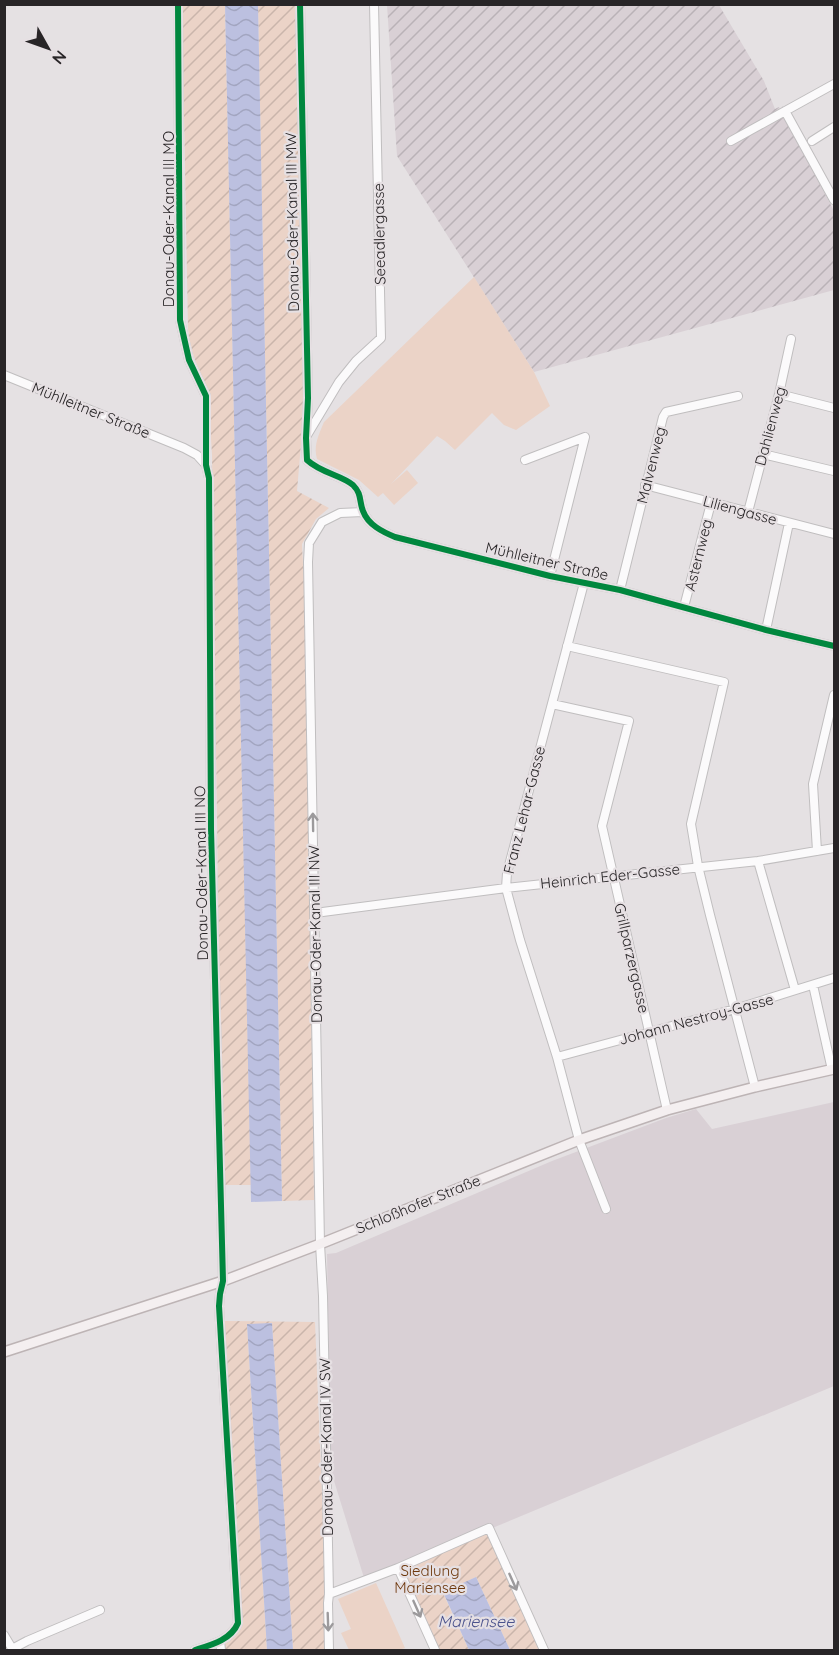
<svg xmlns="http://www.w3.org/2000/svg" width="839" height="1655" font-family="Quicksand,sans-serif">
	<defs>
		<pattern id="industrial-furrows" width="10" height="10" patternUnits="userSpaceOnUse" patternTransform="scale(1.5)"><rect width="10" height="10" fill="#d9d0d5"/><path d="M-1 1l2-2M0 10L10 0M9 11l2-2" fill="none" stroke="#bab2b7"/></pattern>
		<pattern id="garden-furrows" width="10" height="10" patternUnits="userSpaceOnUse" patternTransform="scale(1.5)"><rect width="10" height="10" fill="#ebd3c7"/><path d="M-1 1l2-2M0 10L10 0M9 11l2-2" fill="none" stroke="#cab5ab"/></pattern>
		<pattern id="water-waves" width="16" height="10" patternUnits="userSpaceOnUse" patternTransform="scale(1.5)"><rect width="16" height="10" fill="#bcc0e0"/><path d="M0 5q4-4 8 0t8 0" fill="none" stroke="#a2a5c0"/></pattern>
	</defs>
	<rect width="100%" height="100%" fill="#e5e1e3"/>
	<path fill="#d9d0d5" d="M834,1102V1386L365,1581L331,1471L327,1254L336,1253L552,1161L666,1118L696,1109L712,1129Z"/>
	<path fill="url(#industrial-furrows)" d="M387,5H719L764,81L775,109L779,107L834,211V290L534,372L397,156Z"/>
	<path fill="url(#garden-furrows)" d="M182,5H225L251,1185H222L212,455L208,392L194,357L190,342L188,329Z
		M258,5H297L305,397L297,491L329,508L316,519L302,544L306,626L314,1200L282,1201Z
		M224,1321L315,1322L326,1595V1650H293L272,1324H247L267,1650H224L223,1643L238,1633L241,1624Z
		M488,1533L541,1650H510L476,1577L443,1593L469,1650H438L403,1569Z"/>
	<path fill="#ebd3c7" d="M474,277L534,372L550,406L516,430L504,425L492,413L455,450L445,441L437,436L391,484L407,470L418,483L394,505L383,493L378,497L359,480L317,459C313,446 319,434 324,422Z
		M376,1583L405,1648L399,1650H349L341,1633L351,1629L338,1599Z"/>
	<path fill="url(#water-waves)" d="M225,5H258L282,1201L251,1202Z
		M272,1323L293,1650H267L247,1324Z
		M476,1577L510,1650H469L443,1592Z"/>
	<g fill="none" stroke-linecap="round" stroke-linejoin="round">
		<defs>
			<path id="minor" d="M178,4L180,320L189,360L206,396V465L209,478L211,829L223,1281L220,1294L219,1306L238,1623C231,1640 211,1645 195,1650
				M300,4L308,398L306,438L307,460C321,473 341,475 353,485C362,494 359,501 363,511C368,525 383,532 395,537L550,576L620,590L766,630L834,646
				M785,111L834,200
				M731,141L834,84
				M812,141L834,127
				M4,375L184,448L197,455L206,465
				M779,394L834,408
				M306,437L339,382L356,361L381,338L374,4
				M763,454L834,471
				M525,460L585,437L550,576
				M645,485L834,534
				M748,512L779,394L791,339
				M584,583L507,873L506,888L520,940L557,1057L579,1140L606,1209
				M620,590L663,417L666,412L738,396
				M684,607L711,503
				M766,630L789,523
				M567,646L724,682L691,824L698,866L710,915L755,1087
				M552,704L629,721L602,826L667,1110
				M817,851L813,784L834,695
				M758,861L795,990
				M315,913L506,888L758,861L834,848
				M813,985L832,1070
				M557,1057L735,1009L834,978
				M398,1568L435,1650
				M329,1594L398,1568L489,1528L544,1650
				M4,1635L13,1650
				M220,1641L221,1650
				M12,1649L27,1641L100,1610
				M329,1650L328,1603L329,1594L323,1296L320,1244L308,562L309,543L322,522L340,513L363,512"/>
			<path id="major" d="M4,1352L223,1281L320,1244L579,1140L667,1110L755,1087L834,1069"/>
		</defs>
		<use href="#minor" stroke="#c0bebf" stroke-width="10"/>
		<use href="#major" stroke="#bdb4b5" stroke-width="12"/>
		<use href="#minor" stroke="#fbfafb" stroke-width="8"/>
		<use href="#major" stroke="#f4eff0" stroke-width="9"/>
		<defs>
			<path id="cycleway" d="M178,4L180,320L189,360L206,396V465L209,478L211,829L223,1281L220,1294L219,1306L238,1623C231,1640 211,1645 195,1650
				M300,4L308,398L306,438L307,460C321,473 341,475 353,485C362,494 359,501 363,511C368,525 383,532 395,537L550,576L620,590L766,630L834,646"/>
		</defs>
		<use href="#cycleway" stroke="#e6e0e3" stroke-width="10"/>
		<use href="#cycleway" stroke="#00873e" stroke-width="6"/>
	</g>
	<defs><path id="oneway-shaft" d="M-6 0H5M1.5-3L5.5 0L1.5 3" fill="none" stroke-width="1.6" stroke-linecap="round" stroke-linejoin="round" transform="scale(1.5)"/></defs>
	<g stroke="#9c9a9c">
		<use href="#oneway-shaft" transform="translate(313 822) rotate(-91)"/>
		<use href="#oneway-shaft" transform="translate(513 1582) rotate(66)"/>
		<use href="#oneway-shaft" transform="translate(417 1609) rotate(66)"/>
		<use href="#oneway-shaft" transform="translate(328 1622) rotate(88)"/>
	</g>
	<g text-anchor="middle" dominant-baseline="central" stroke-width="4.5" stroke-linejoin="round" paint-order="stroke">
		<g font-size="15" fill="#282527" stroke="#e6e0e3">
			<text transform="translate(168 219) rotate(-90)">Donau-Oder-Kanal III MO</text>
			<text transform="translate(292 222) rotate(-91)">Donau-Oder-Kanal III MW</text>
			<text transform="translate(379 234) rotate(-91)">Seeadlergasse</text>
			<text transform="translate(91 410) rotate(22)">Mühlleitner Straße</text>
			<text transform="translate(770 426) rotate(-75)">Dahlienweg</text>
			<text transform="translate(651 465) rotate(-76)">Malvenweg</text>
			<text transform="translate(740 510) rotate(15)">Liliengasse</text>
			<text transform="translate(698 555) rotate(-76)">Asternweg</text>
			<text transform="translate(547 561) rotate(13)">Mühlleitner Straße</text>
			<text transform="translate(524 810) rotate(-76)">Franz Lehar-Gasse</text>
			<text transform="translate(201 873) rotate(-91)">Donau-Oder-Kanal III NO</text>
			<text transform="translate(610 876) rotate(-6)">Heinrich Eder-Gasse</text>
			<text transform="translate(315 934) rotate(-91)">Donau-Oder-Kanal III NW</text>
			<text transform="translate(632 958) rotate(77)">Grillparzergasse</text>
			<text transform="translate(696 1019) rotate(-15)">Johann Nestroy-Gasse</text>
			<text transform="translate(418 1204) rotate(-22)">Schloßhofer Straße</text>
			<text transform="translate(326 1447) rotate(-91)">Donau-Oder-Kanal IV SW</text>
		</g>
		<g font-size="15" fill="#6d370b" stroke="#e6e0e3">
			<text x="430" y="1570">Siedlung<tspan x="430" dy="17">Mariensee</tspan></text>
		</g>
		<g font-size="16" font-style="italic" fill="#4a528c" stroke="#e6e0e3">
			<text x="476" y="1621">Mariensee</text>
		</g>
	</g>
	<rect width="839" height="1655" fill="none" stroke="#282527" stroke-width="12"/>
	<g transform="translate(48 48) rotate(130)" stroke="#e6e0e3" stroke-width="4.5" paint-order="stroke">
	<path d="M0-4.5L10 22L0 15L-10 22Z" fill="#282527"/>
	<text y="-9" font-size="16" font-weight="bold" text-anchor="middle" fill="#282527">N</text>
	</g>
</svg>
